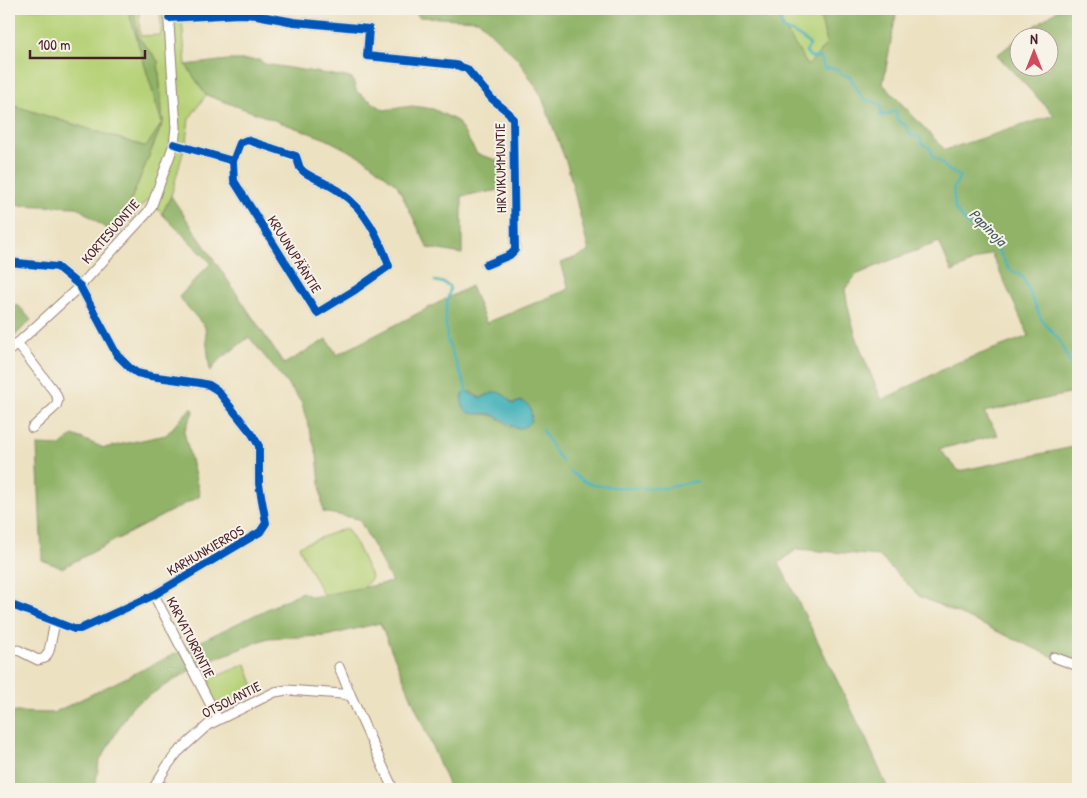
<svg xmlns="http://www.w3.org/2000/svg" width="1087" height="798" font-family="'Patrick Hand',sans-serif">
	<rect width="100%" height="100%" fill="#f7f3e8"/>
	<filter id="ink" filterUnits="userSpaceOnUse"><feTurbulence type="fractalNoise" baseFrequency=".02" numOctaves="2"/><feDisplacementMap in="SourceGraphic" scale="10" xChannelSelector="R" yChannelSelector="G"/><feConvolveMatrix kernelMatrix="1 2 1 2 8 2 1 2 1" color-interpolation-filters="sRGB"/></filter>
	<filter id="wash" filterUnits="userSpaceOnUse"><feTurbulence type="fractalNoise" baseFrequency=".0096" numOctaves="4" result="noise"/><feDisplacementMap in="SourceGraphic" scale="20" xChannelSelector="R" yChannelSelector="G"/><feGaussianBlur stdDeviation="1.12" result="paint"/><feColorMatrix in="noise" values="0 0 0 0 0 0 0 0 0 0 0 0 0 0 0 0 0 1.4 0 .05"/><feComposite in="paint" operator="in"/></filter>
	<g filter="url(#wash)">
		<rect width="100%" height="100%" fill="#ece1c1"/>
		<path fill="#b6d177" stroke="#807851" d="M9,9H128L162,123L147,147L15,106H9Z
			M134,9H139L140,36L161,35L160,9H181L186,65L206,95L189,119L186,142L171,196L162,214L148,199L116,236L163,122L158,61L138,37Z
			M773,9H818L827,43L808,67Z
			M346,528L353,538L372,578L362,589L327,602L303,556L299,546Z
			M246,664L256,693L217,708L205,681Z"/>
		<path fill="#90b368" stroke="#6d694a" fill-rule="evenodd" d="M128,9H134L138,37L158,61L163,122L116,236L77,207L9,205V106H15L146,147L162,123Z
			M411,9H537L544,12L550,11V9H773L808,66L827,43L818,9H897L883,84L945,150L1054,115L997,55L1019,38L1020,68H1050V38L1020,37L1057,10V9H1078V392L984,412L998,435L939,449L959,471L1078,446V668L919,596L879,556L797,549L779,563L866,739L888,789H450L380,623L326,636L268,638L197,666L132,706L99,762L95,789H15L9,783V708L14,712L53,713L302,592L312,597L392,582L359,519L323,512L317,455L301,401L249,337L217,362L210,372L205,327L179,297L211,263L162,214L171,196L284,364L327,339L337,355L471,286L486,323L569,289L561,263L589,252L568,167L541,95L518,59L478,20L419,17ZM939,242L952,272L991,253L1029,336L956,363L882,400C866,364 850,328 845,289L856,275L886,262ZM471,392L479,397L481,398L486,395L508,398L511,403H515L521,401L511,427C498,418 494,413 477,414Z
			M228,60H259L265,64L352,78L357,92L384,110L412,106L433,109L457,121L477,154L500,161L501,190L462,196V254L428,248L397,185L365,159L326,139L206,95L186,65Z
			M9,305L19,306L31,320L9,341Z
			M191,408L194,410L184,432L200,496L62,568L42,560L37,445L60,446L73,435L104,448L166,435Z"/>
		<path fill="#3fb0b8" stroke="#446872" d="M466,391C471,392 476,398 481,398C485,397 490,393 496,392C500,392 506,396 509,399C510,400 510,402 511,403C514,405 516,403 519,402C530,400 533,413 531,421C517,438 508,420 494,415C486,412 478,415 470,413C461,410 459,395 466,391Z"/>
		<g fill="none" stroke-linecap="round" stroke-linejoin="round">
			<path stroke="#3fb0b8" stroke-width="2.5" d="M773,9L782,18L781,23L783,29C794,32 802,37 810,45L806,52L812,58L821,57L824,68L837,69L841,74L850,77L858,91L865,100L872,101L881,105V116L896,111L897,120L907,127L911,136L920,137L922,144L930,148L933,157L940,161L948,170L960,176L953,189L955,209L967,224L980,232L1000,253L1009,269L1023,277L1041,319L1060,341L1078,382
				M435,281L444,283L449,286L450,290L447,301L445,316L447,340L465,385L466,391
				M542,429L555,452L563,462
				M569,471L582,480L593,485L623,488H665L697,481"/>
		</g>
	</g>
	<g filter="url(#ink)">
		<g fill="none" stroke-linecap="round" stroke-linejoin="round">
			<defs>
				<path id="minor" d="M169,18L240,14L256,15L294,22L369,29L367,56L456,65L467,69L492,99L509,113L513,119L515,250L510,255L486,265
					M174,144L233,161L234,181L317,313L355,290L389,266C379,238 366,210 341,193C330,184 316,180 304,172L300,168L296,156L247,140L240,143L233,161
					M9,262L57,267L80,286L117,355L130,368L137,373L150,376L200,383L209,385L217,390L252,434L259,446V484L266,523L260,532L154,595L80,629H74L9,604
					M17,343L56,394L58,400L56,406L32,428
					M9,351L80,286L148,212L152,205L174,144L176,127L168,9
					M154,595L218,719
					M18,650L38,660L45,658L49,651L55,622
					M1054,657L1078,666
					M339,667L351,696L393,789
					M157,785L169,789
					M153,789L167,766L177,753L208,725L275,692L287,690L342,694L351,696"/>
			</defs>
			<use href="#minor" stroke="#9b8076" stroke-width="11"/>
			<use href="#minor" stroke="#fff" stroke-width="9"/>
			<defs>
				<path id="cycleway" d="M169,18L240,14L256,15L294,22L369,29L367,56L456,65L467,69L492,99L509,113L513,119L515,250L510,255L486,265
					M174,144L233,161L234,181L317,313L355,290L389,266C379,238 366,210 341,193C330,184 316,180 304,172L300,168L296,156L247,140L240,143L233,161
					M9,262L57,267L80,286L117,355L130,368L137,373L150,376L200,383L209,385L217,390L252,434L259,446V484L266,523L260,532L154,595L80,629H74L9,604"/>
			</defs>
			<use href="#cycleway" stroke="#f7f3e8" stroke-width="11"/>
			<use href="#cycleway" stroke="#0057b8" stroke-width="8"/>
		</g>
	</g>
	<g text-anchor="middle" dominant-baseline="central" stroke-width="4" stroke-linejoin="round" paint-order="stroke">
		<g font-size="14" fill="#4a1f2b" stroke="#f7f3e8">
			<text transform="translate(500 168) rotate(-91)">HIRVIKUMMUNTIE</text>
			<text transform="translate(110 231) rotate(-49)">KORTESUONTIE</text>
			<text transform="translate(295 254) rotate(58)">KRUUNUPÄÄNTIE</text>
			<text transform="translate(205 550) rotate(-30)">KARHUNKIERROS</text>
			<text transform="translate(191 637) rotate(63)">KARVATURRINTIE</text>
			<text transform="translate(231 699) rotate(-27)">OTSOLANTIE</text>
		</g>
		<g font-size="15" font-style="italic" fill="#465963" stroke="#f7f3e8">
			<text transform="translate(988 227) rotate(45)">Papinoja</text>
		</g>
	</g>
	<rect width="1087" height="798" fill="none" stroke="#f7f3e8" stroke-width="30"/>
	<g transform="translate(1034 52)"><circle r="24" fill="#f7f3e8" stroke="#b29e9c"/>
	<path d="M0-4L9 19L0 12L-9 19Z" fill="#d1495b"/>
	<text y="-8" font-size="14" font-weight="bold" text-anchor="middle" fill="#4a1f2b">N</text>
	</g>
	<path d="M30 50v8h115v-8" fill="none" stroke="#4a1f2b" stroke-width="2.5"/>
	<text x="38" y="50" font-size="15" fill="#4a1f2b" stroke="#f7f3e8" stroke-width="4" paint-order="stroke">100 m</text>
</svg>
